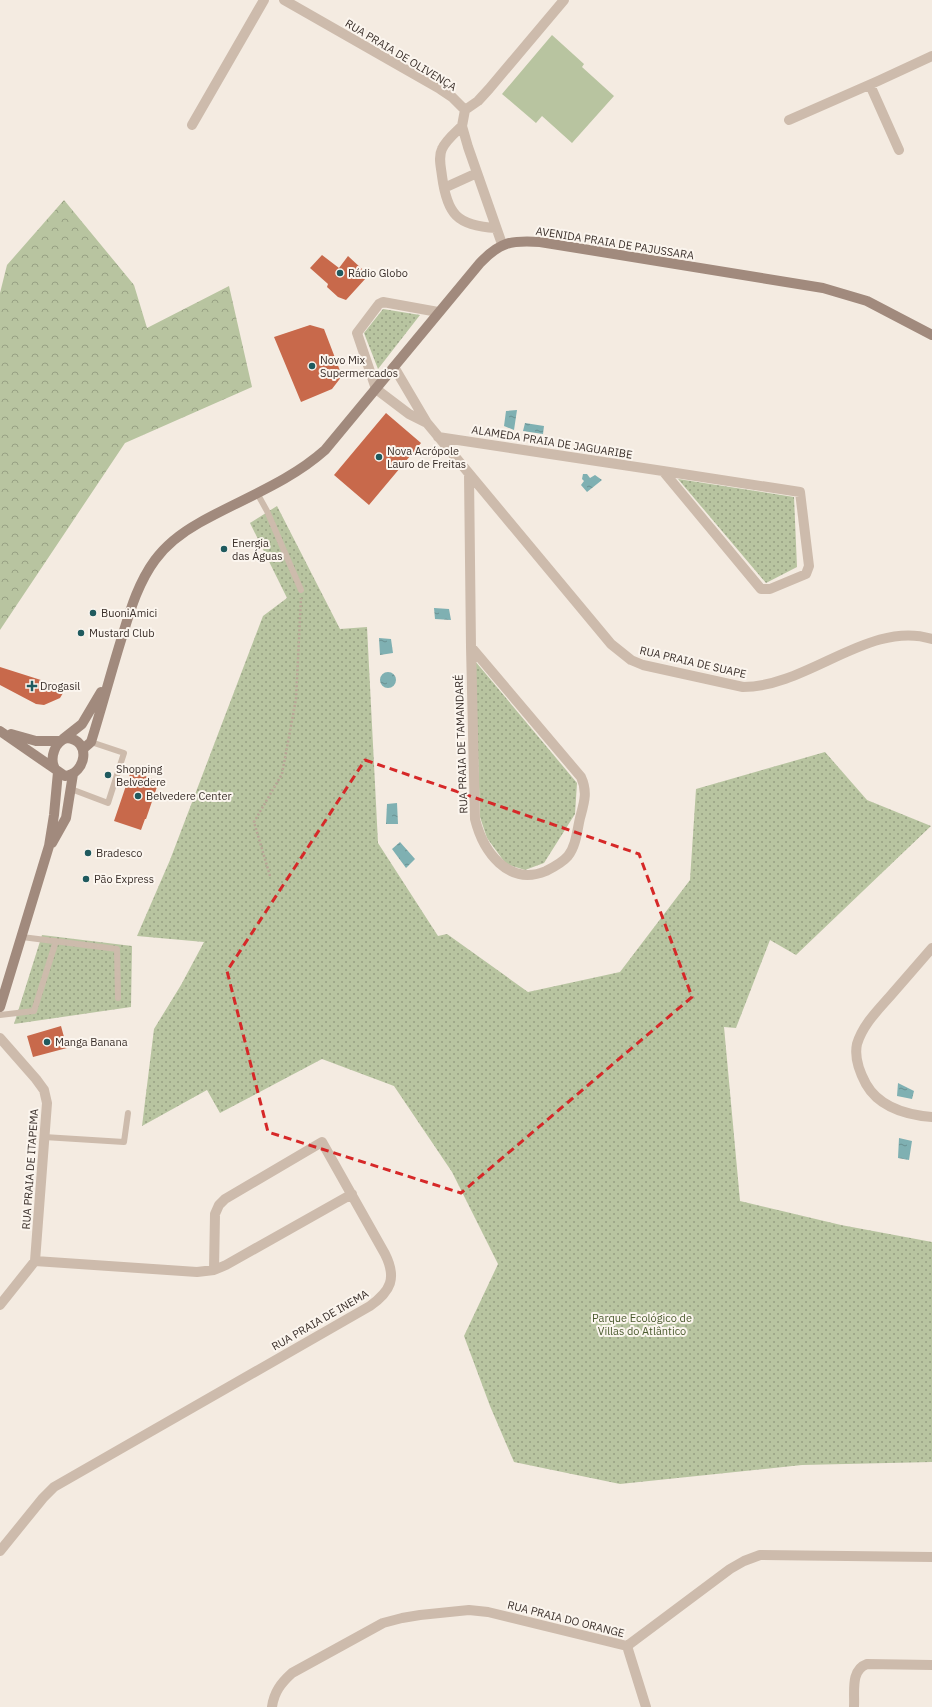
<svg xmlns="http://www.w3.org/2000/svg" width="932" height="1707" font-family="'IBM Plex Sans',sans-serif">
	<defs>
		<pattern id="forest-crowns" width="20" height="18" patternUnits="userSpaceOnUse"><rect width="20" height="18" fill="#b8c4a0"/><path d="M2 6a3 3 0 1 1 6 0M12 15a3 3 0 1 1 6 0" fill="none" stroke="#97a083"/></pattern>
		<pattern id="park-dots" width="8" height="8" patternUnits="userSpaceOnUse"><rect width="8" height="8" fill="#b8c4a0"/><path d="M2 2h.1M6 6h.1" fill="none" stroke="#97a083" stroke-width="1.8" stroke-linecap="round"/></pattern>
		<pattern id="water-ripples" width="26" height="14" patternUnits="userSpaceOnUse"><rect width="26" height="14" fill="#7fb0b2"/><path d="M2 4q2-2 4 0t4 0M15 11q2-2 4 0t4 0" fill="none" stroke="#699091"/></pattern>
	</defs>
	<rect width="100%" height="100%" fill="#f4ebe1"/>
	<path fill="#b8c4a0" d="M552,35L584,64L582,67L614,96L572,143L542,116L536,123L502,94Z"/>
	<path fill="url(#forest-crowns)" d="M64,200L134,285L147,328L229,286L252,387L125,443L0,630V293L7,265Z"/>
	<path fill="url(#park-dots)" d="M383,309L420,315L378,369L364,333Z
		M678,479L794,497L797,567L766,583Z
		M277,506L340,629L367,627L378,843L438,936L447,934L528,992L620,972L690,880L696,789L825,752L867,800L931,826L796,955L770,940L736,1028L724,1027L740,1201L841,1225L932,1242V1462L802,1465L620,1484L514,1462L490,1406L464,1336L498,1264L452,1172L394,1086L322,1059L220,1113L207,1090L142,1126L154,1029L181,985L204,942L137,936L170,860L263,616L287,598L250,523Z
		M475,661L577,783L575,814L544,863L525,870L506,864L487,838L480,817Z
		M42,935L132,946L131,1007L14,1024Z"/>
	<path fill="url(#water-ripples)" d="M517,410L514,430L504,426L506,411Z
		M525,423L544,426L543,434L523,431Z
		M583,474H587L590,478L595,475L602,480L587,492L581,485L584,481L582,479Z
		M434,608L449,609L451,620L435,619Z
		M379,638L391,639L393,653L380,655Z
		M380 680a8 8 0 1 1 16 0a8 8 0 1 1-16 0Z
		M397,803L398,824H386L387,804Z
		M400,842L415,859L406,868L392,849Z
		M898,1083L914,1091L912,1099L897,1096Z
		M899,1138L912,1141L909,1160L898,1158Z"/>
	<path fill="#c8694b" d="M322,255L339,268L348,256L362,269L366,278L346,300L338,297L327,287L328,284L310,268Z
		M310,325L324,329L342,376L332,389L301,402L274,337Z
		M386,413L421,443L369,505L334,475Z
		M0,667L66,688L60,698L44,705L36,704L0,685Z
		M131,771L159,781L146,819H145L141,830L114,821Z
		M61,1026L67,1048L33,1057L27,1036Z"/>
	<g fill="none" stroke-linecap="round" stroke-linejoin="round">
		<path stroke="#b9a596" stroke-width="2.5" stroke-dasharray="2 2" stroke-linecap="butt" d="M270,876L254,822L282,774L296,699L301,598"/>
		<path stroke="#cdbbac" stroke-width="6" d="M257,493L267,511L301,590
			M71,789L108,803L124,753L91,742
			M22,937L117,949L118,998
			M0,1015L34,1011L56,941
			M44,1137L124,1142L128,1113"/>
		<path stroke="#cdbbac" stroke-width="10" d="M284,0L440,89L452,97L465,110
			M870,85L899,150
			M465,110L478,101L489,89L564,0
			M465,110L462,126L468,147L502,244
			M789,120L878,81L932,56
			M192,125L264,0
			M462,126C455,133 446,140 442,149C438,157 441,167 442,176C447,214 457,226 496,228
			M444,188L477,173
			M394,367L427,423L611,644L631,660L643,665L743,687C808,687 870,619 932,639
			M425,422L409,414L376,389L357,333L379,304L383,302L438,312
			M438,437L663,471L761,589H770L806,574L809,566L800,492L663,471
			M469,474L471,647L475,819C483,851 508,887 546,871C554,867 562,863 568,856C576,846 577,831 580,818C584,803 588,792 581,777L471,647
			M932,948C919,963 905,979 892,994C879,1009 863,1024 857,1044C854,1058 860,1073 866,1084C879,1107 907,1115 932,1117
			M0,1038L36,1079L44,1090L47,1103L35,1261L0,1305
			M35,1261L197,1272L214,1270L226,1265L352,1194
			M0,1551L43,1498L54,1487L370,1306C391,1291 397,1278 385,1254L322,1142L225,1199L219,1205L215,1214L214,1270
			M627,1646L730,1569L744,1561L760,1555L932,1557
			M627,1646L646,1707
			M272,1707C274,1692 281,1683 292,1673L383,1623L402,1618L420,1615L469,1610L488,1612L627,1646
			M854,1707C855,1692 850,1670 867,1664L932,1665"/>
		<path stroke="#a18a7d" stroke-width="10" d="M0,731L55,769
			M11,734L36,741H60
			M67,738C92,740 86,774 65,776L55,769C49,758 55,741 67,738Z
			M63,739L82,724L101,692
			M83,749L91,742C102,707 111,672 122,637C130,611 138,583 155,560C166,545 183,532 199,523C241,499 288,483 325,450L480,263C500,242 511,240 540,242L823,288L867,301L932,335
			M52,843L66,818L73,774
			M0,1007L49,846L54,815L58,772"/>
	</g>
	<path fill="none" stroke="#d62828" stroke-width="3" stroke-dasharray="8 5" stroke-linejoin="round" d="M365,760L639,854L692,997L461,1193L268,1132L227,971Z"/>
	<g fill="#1f5a5e" stroke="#fbf5ee" stroke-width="1.5">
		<circle cx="340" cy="273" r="4"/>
		<circle cx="312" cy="366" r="4"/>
		<circle cx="379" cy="457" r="4"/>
		<circle cx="224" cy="549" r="4"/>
		<circle cx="93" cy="613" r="4"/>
		<circle cx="81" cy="633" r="4"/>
		<path d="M30 680h4v4h4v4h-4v4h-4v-4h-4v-4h4z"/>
		<circle cx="108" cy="775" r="4"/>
		<circle cx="138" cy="796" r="4"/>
		<circle cx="88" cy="853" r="4"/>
		<circle cx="86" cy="879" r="4"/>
		<circle cx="47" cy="1042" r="4"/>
	</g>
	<g text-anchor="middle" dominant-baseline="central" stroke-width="4" stroke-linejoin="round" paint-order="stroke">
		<g font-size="11" fill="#3b302b" stroke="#fbf5ee">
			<text transform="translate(401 55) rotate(31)">RUA PRAIA DE OLIVENÇA</text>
			<text transform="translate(615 243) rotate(9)">AVENIDA PRAIA DE PAJUSSARA</text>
			<text transform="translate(552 442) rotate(9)">ALAMEDA PRAIA DE JAGUARIBE</text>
			<text transform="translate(693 662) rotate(13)">RUA PRAIA DE SUAPE</text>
			<text transform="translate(461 744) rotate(-92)">RUA PRAIA DE TAMANDARÉ</text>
			<text transform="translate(30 1169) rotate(-86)">RUA PRAIA DE ITAPEMA</text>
			<text transform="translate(320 1320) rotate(-30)">RUA PRAIA DE INEMA</text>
			<text transform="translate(566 1619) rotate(14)">RUA PRAIA DO ORANGE</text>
		</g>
		<g font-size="11" fill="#3b302b" stroke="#fbf5ee" text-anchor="start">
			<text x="348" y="273">Rádio Globo</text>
			<text x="320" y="360">Novo Mix<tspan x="320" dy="13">Supermercados</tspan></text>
			<text x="387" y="451">Nova Acrópole<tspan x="387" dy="13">Lauro de Freitas</tspan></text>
			<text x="232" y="543">Energia<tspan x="232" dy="13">das Águas</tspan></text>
			<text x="101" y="613">BuoniAmici</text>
			<text x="89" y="633">Mustard Club</text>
			<text x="40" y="686">Drogasil</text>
			<text x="116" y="769">Shopping<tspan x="116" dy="13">Belvedere</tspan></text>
			<text x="146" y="796">Belvedere Center</text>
			<text x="96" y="853">Bradesco</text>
			<text x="94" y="879">Pão Express</text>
			<text x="55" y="1042">Manga Banana</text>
		</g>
		<g font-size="11" fill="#4a5a2e" stroke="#fbf5ee">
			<text x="642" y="1318">Parque Ecológico de<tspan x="642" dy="13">Villas do Atlântico</tspan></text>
		</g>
	</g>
</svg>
